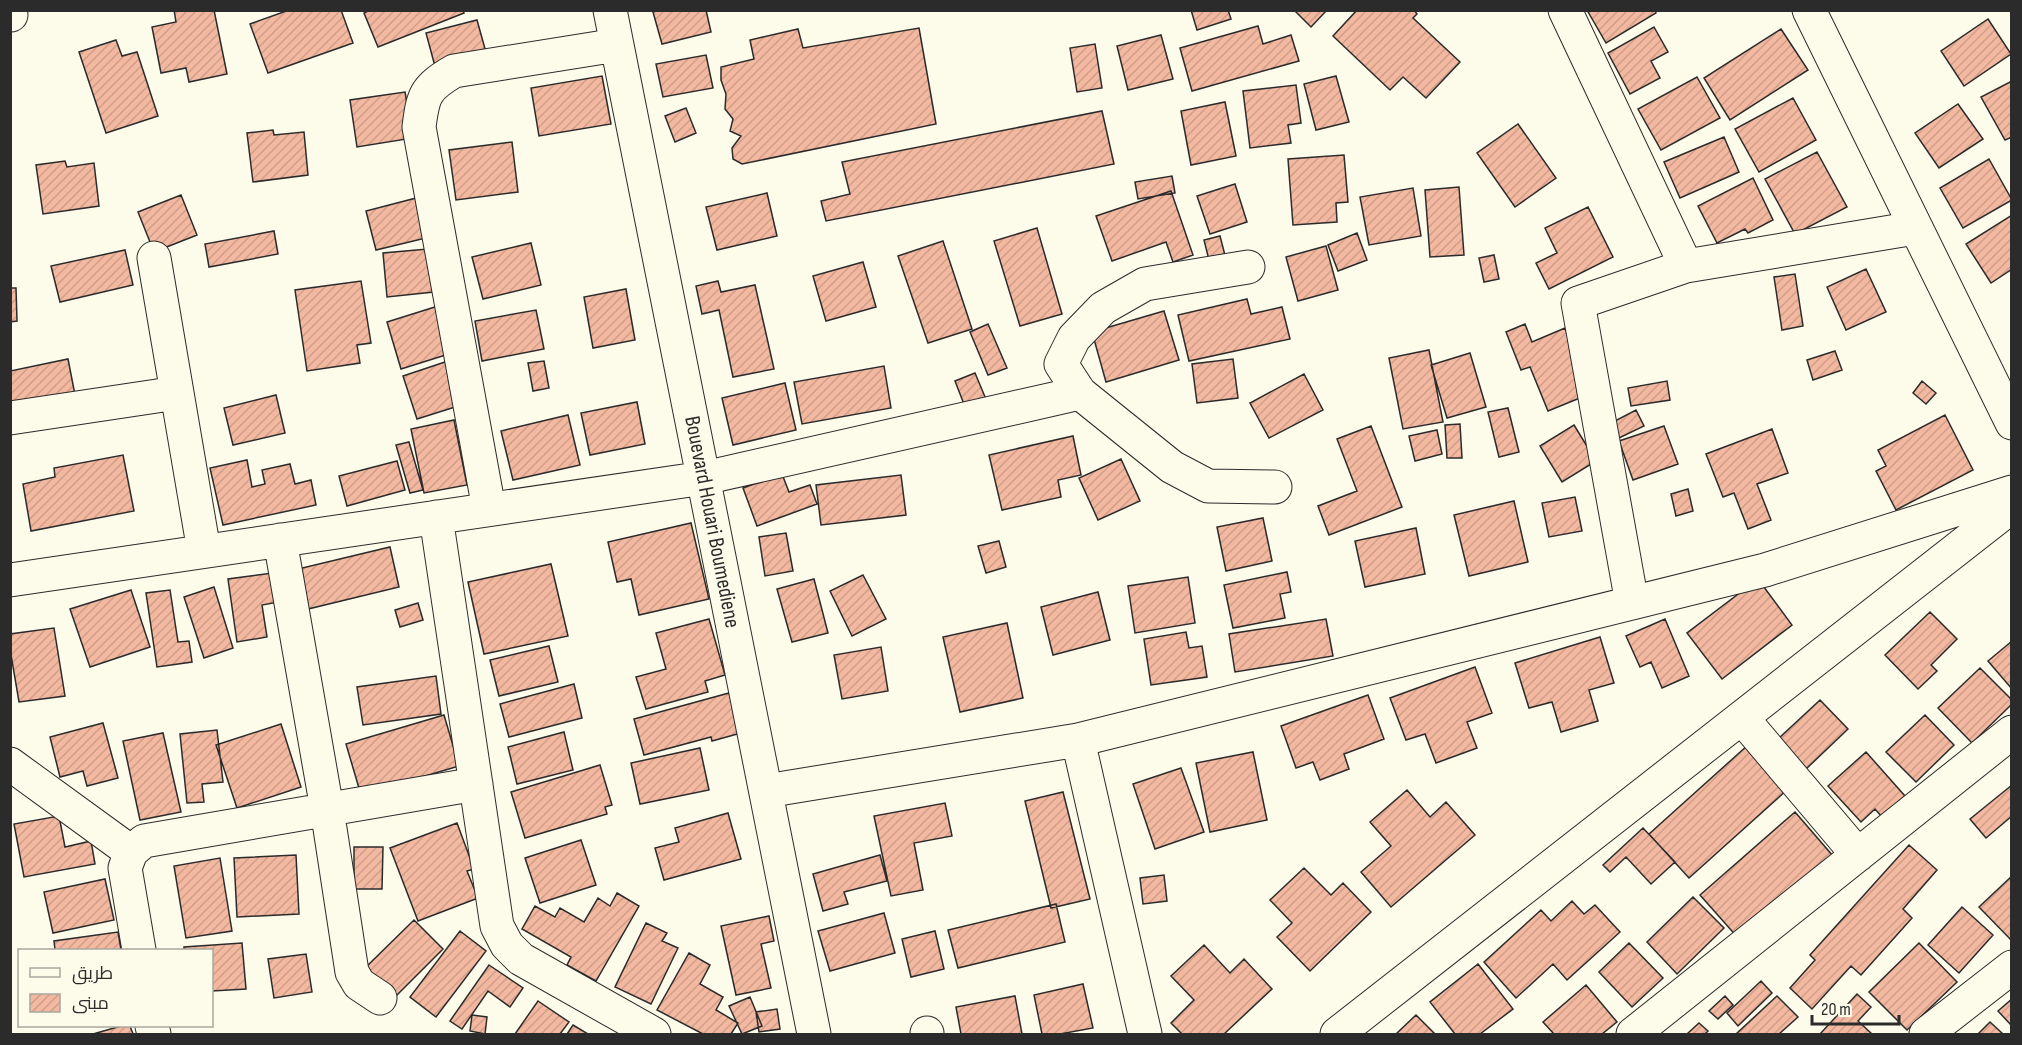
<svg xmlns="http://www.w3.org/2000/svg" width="2022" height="1045" font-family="'Sofia Sans Condensed',Cairo,sans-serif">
	<defs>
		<pattern id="building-hatch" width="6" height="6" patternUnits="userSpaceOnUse" patternTransform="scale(1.5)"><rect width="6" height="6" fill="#f2b8a0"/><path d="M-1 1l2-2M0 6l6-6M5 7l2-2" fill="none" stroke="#d09e8a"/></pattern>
	</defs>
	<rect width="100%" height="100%" fill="#fdfbea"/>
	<path fill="url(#building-hatch)" stroke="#2b2b2b" stroke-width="1.5" d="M174,10H214L227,74L189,82L186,68L161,73L152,27L176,22Z
		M289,10H341L353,43L268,73L250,24Z
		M370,10H463L464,13L378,47L364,13Z
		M660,10H706L711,32L662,44L653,12Z
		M1191,10H1228L1231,19L1197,30Z
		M1294,10H1327L1311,27Z
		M1357,10H1414L1417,14L1413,18L1460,62L1426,98L1403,77L1390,90L1333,36Z
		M1587,10H1655L1656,13L1606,43Z
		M1988,19L2011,54L1964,86L1941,51Z
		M477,20L487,56L436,70L426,33Z
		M1258,26L1263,44L1291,35L1299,61L1192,91L1180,48Z
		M1654,27L1668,52L1651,61L1660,78L1630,94L1608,53Z
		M919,28L936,124L742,164L733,159L732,148L741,136L730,131L733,119L725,109L726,94L721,80V67L754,59L750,40L798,29L803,48Z
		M1781,29L1808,70L1730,120L1704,78Z
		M1161,35L1173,79L1128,90L1117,46Z
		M116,40L122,56L137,52L158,116L106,133L79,52Z
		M1095,44L1102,88L1077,92L1070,48Z
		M706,55L713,88L663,97L656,64Z
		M602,76L611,124L539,136L531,88Z
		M1336,76L1349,122L1316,130L1304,84Z
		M1697,77L1720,118L1661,150L1638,109Z
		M2012,81V137L2005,140L1981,97Z
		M1296,85L1301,123L1288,125L1291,143L1250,148L1243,91Z
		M405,92L413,138L357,147L350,100Z
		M1793,98L1816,140L1759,172L1735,129Z
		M1225,102L1236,156L1191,165L1181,111Z
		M1958,104L1983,139L1939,168L1915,133Z
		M686,108L696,133L675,142L665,116Z
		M1102,111L1114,164L826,221L821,201L850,194L842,162Z
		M1518,124L1556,178L1515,207L1477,153Z
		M273,130L274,135L304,132L308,175L253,182L247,133Z
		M1724,137L1739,172L1680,198L1664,162Z
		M512,142L518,192L456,200L449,150Z
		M1817,152L1847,207L1795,234L1765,179Z
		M1344,155L1348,202L1336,203L1337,222L1293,225L1288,159Z
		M1989,159L2012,200L1963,228L1940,188Z
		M65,161L67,167L94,163L99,206L43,214L36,165Z
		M1172,176L1175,193L1138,199L1135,182Z
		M1753,178L1773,220L1748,233L1745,229L1717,243L1698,206Z
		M1235,184L1247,222L1210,234L1197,196Z
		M1459,187L1464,255L1430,257L1425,190Z
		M1413,188L1421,236L1369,245L1360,197Z
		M1171,191L1193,255L1173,262L1166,242L1112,261L1096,216Z
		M767,193L777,236L717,250L706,207Z
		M181,195L197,235L154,252L138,212Z
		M420,197L430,237L376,250L366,211Z
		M1588,207L1613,257L1549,289L1536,263L1557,253L1545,228Z
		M2012,215V269L1991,283L1966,244Z
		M1037,228L1062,314L1020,326L994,241Z
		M274,231L278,254L209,267L205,244Z
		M1357,233L1367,260L1338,271L1328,245Z
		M1220,236L1227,263L1211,268L1204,240Z
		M943,241L972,329L928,343L898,256Z
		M531,243L541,285L483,299L472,257Z
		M1326,246L1338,290L1298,301L1286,257Z
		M439,248L443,291L387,297L383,253Z
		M125,250L133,285L60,302L51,266Z
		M1494,255L1499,279L1484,282L1479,258Z
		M863,262L876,307L826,321L813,276Z
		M1866,269L1886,312L1846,330L1827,287Z
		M1795,274L1803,326L1782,330L1774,277Z
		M361,281L371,343L357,345L360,363L307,371L295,290Z
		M718,281L721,292L755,285L774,369L733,377L719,310L702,314L696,286Z
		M10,288H16L17,321L10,322Z
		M626,289L635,340L593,348L584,297Z
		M1247,299L1251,314L1282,307L1290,339L1189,361L1178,315Z
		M438,306L452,353L401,369L387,322Z
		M536,310L544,349L482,361L475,321Z
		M1164,311L1179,360L1106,382L1092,332Z
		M988,324L1007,368L988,375L970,332Z
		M1525,324L1532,342L1565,328L1592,393L1548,411L1530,367L1521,370L1506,332Z
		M1429,350L1443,422L1403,429L1389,358Z
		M1835,351L1842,370L1813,380L1807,360Z
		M1470,353L1486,407L1447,418L1431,365Z
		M460,357L474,401L417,419L403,376Z
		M68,359L76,400L10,413V371Z
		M1233,359L1238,398L1197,403L1192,364Z
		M544,361L549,388L533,391L528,363Z
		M884,366L891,408L802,424L794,382Z
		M975,373L988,404L967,412L955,381Z
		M1304,374L1323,410L1269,438L1250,403Z
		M1667,381L1670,400L1631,406L1628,388Z
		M1922,381L1936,393L1926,404L1913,393Z
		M785,383L796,430L733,445L722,398Z
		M276,395L285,433L233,445L224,408Z
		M637,402L645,444L590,455L581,413Z
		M1508,408L1519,452L1499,457L1488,412Z
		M1636,410L1644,426L1619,438L1611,423Z
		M568,415L580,465L513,480L501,431Z
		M1945,415L1973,470L1896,510L1876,471L1886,466L1878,450Z
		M454,420L467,485L424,493L411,429Z
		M1460,424L1462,458H1447L1445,425Z
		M1574,425L1596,461L1562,482L1540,446Z
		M1371,426L1402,507L1329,535L1318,506L1357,491L1337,439Z
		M1664,426L1678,464L1633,480L1619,441Z
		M1772,429L1788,473L1757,484L1771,520L1748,529L1734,493L1723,497L1706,454Z
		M1437,430L1442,454L1415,461L1409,436Z
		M1073,436L1081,475L1058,480L1061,497L1002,510L989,455Z
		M409,442L423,490L410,493L396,445Z
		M123,455L134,511L31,531L23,484L55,477L54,468Z
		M1121,459L1140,501L1098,520L1079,478Z
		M247,460L252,487L265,484L262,470L290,464L295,484L311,480L316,505L223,525L210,468Z
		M397,461L405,490L347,506L339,476Z
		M782,474L789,492L810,485L817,504L757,526L743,488Z
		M901,475L906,515L821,525L816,485Z
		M1688,489L1693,511L1676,516L1671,494Z
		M1575,497L1582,531L1549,537L1542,503Z
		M1514,501L1528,562L1469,576L1454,515Z
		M1263,518L1272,561L1226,571L1217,527Z
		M691,523L709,599L639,615L631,579L617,582L608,542Z
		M1416,528L1425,574L1365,587L1355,541Z
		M786,533L793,571L765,576L759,537Z
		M999,541L1006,567L986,573L978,546Z
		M390,547L399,587L308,609L298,569Z
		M551,564L568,636L484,654L468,582Z
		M280,572L284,601L262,605L267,637L237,642L228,579Z
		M1287,572L1291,592L1280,594L1285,618L1233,628L1224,585Z
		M863,575L886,619L852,636L830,591Z
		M1188,577L1195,623L1135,633L1128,586Z
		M814,579L828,633L792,642L777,589Z
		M1758,579L1792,625L1722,679L1687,633Z
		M214,587L233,648L204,658L184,597Z
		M131,590L150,647L90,667L70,609Z
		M170,590L178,642L189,641L192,662L157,667L146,593Z
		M1098,592L1110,640L1053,655L1041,607Z
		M418,603L423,620L400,627L395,610Z
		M1930,612L1957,639L1931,665L1937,671L1918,689L1885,655Z
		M709,619L725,675L705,681L708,692L646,709L636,677L666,669L656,633Z
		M1326,619L1333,656L1235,672L1229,634Z
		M1665,619L1689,676L1662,688L1651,662L1640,667L1626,636Z
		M1007,623L1023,698L960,712L943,637Z
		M54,628L65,696L19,702L10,649V634Z
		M1186,632L1189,648L1202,646L1207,677L1151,685L1144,639Z
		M1600,637L1614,683L1589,690L1598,721L1561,732L1552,702L1529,708L1515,663Z
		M2012,641V689L1988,661Z
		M549,646L558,682L499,696L490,660Z
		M881,647L888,691L842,699L834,655Z
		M1475,667L1492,713L1467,722L1477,748L1436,763L1425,734L1406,740L1390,698Z
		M1980,668L2012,700V704L1972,743L1938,708Z
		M436,676L441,714L363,725L357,687Z
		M574,684L582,718L509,737L500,704Z
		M729,693L741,733L712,741L711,737L644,755L634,719Z
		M1368,695L1384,739L1344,754L1349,769L1320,780L1313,762L1296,768L1281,726Z
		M1820,700L1848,729L1805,770L1777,740Z
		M444,715L459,766L361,795L346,744Z
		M1925,715L1954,745L1916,782L1886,752Z
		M103,723L118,778L87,786L83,771L60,777L50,737Z
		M281,724L301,787L237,808L216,745Z
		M217,730L223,782L202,784L204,802L187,803L180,734Z
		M564,732L573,770L517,784L508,747Z
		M163,733L181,812L140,820L123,741Z
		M1748,745L1788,789L1689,878L1649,834Z
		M700,748L709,790L640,804L631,763Z
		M1253,752L1267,820L1210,832L1196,763Z
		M1866,752L1905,796L1882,817L1875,809L1861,822L1828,786Z
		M600,765L612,805L605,807L607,814L525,838L511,792Z
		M1181,768L1204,832L1155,849L1133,784Z
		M2012,785V816L1986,838L1970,819Z
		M1407,790L1430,817L1446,802L1475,835L1391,907L1361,872L1391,846L1370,822Z
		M1063,792L1090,899L1051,908L1025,801Z
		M945,803L952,836L914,843L923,890L891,896L874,816Z
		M1795,812L1833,856L1739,939L1700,895Z
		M728,813L741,859L664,880L655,848L679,842L675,828Z
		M59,816L65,847L91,841L95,864L24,877L14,824Z
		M457,823L474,869L467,871L478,898L418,921L390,848Z
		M1643,828L1675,862L1651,884L1626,857L1610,872L1603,865Z
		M581,840L596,885L540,903L525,858Z
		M1909,845L1937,870L1903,909L1912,918L1861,975L1851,966L1812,1009L1790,988L1815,960L1810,955Z
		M354,847H383L382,889H354Z
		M296,855L299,914L237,917L234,858Z
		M880,855L887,881L844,892L848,904L823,911L813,874Z
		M220,858L232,931L186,938L174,866Z
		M1304,868L1331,895L1343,883L1371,912L1310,971L1277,937L1292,923L1270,900Z
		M1164,875L1167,901L1143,904L1140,878Z
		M2012,876V941L1979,907Z
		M105,879L114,920L53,933L44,892Z
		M617,893L639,906L596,981L567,965L571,957L522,929L535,906L555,917L560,908L584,922L598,898L610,906Z
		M1693,897L1724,928L1677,974L1647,942Z
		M1572,901L1584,914L1595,905L1620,932L1567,980L1553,964L1516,998L1484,962L1541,910L1551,921Z
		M1056,904L1065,942L958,968L948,930Z
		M1962,907L1993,935L1959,973L1928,945Z
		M884,913L895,953L830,971L818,931Z
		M769,916L774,941L761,944L771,988L736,995L721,926Z
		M414,920L443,949L393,999L363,970Z
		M646,923L667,933L662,941L678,948L651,1004L615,987Z
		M460,931L486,951L436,1017L410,997Z
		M935,931L944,969L911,977L902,939Z
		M118,932L121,950H55L54,941Z
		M242,943L246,989L212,991V950H184V947Z
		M1629,943L1663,978L1632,1007L1599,972Z
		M1919,943L1957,982L1907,1030L1869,992Z
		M1204,945L1230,973L1244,959L1272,989L1224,1034H1182L1171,1023L1194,1000L1171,976Z
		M689,953L710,965L700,984L723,997L716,1010L738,1023L731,1034H703L657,1010Z
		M306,954L312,992L274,998L268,959Z
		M1478,964L1513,1009L1480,1034H1455L1430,1002Z
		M489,965L523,988L510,1007L488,991L462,1029L450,1021Z
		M1761,981L1772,993L1738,1026L1727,1013Z
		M1083,984L1093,1028L1060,1034H1042L1034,995Z
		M1586,985L1617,1022L1602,1034H1554L1543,1022Z
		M1857,994L1871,1007L1858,1021L1872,1034H1820Z
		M1015,996L1022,1034H961L956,1007Z
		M1725,996L1733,1005L1718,1019L1709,1011Z
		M1777,996L1798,1017L1779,1034H1736Z
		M750,997L762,1026L742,1034L729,1006Z
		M2012,999V1026L1998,1011Z
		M538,1001L569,1022L560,1034H515Z
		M777,1009L780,1029L759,1032L756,1012Z
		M472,1015L487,1017L485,1034L470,1031Z
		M1416,1015L1435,1034H1396Z
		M1990,1022L2003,1034H1978Z
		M1699,1023L1708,1031L1705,1034H1687Z
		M573,1025L588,1034H567Z
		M121,1026H130L133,1034H93Z"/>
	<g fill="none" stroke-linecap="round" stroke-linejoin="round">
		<defs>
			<path id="minor" d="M610,10L814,1034
				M1565,10L1686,266
				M1809,10L2012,423
				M10,15H11
				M154,258L204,551
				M1248,267L1145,284L1103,308L1074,338L1061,364L1080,393L1172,467L1208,486L1275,487
				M10,418L177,393
				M489,509L419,127C423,95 425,88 454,71L617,45
				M436,517L497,926L507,945L521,959L654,1034
				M280,540L327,809L352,972L359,984L380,998
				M10,580L704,478L1080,393
				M1632,603L1578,303L1686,266L1915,228
				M1742,718L1858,855
				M1078,740L1145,1034
				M10,764L131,852
				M766,791L1078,740L1765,570L2012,492
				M139,950L125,868L131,852L144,841L476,784
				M152,1026L154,1034
				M927,1033V1034
				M1337,1034L2012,506
				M1633,1034L2012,732
				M1926,1034L2012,967"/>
		</defs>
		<use href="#minor" stroke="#2b2b2b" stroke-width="35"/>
		<use href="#minor" stroke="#fdfbea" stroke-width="33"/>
	</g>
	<g text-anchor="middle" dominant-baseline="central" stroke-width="4.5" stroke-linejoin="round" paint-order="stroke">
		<g font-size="22" fill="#2b2b2b" stroke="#fdfbea">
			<text transform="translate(712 522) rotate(79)">Bouevard Houari Boumediene</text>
		</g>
	</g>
	<rect width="2022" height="1045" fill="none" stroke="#2b2b2b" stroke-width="24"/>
	<rect x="18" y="949" width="195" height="78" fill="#fdfbea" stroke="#a9a89e" stroke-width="1.5"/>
	<rect x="30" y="968" width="30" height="9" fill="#fdfbea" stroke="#a9a89e" stroke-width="1.5"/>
	<text x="72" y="979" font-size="18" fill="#2b2b2b">طريق</text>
	<rect x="30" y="994" width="30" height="18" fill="url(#building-hatch)" stroke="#a9a89e" stroke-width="1.5"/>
	<text x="72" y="1009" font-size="18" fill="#2b2b2b">مبنى</text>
	<path d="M1812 1015v9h87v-9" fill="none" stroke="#2b2b2b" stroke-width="3"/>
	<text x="1821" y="1015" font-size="18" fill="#2b2b2b" stroke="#fdfbea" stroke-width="4.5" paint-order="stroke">20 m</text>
</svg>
